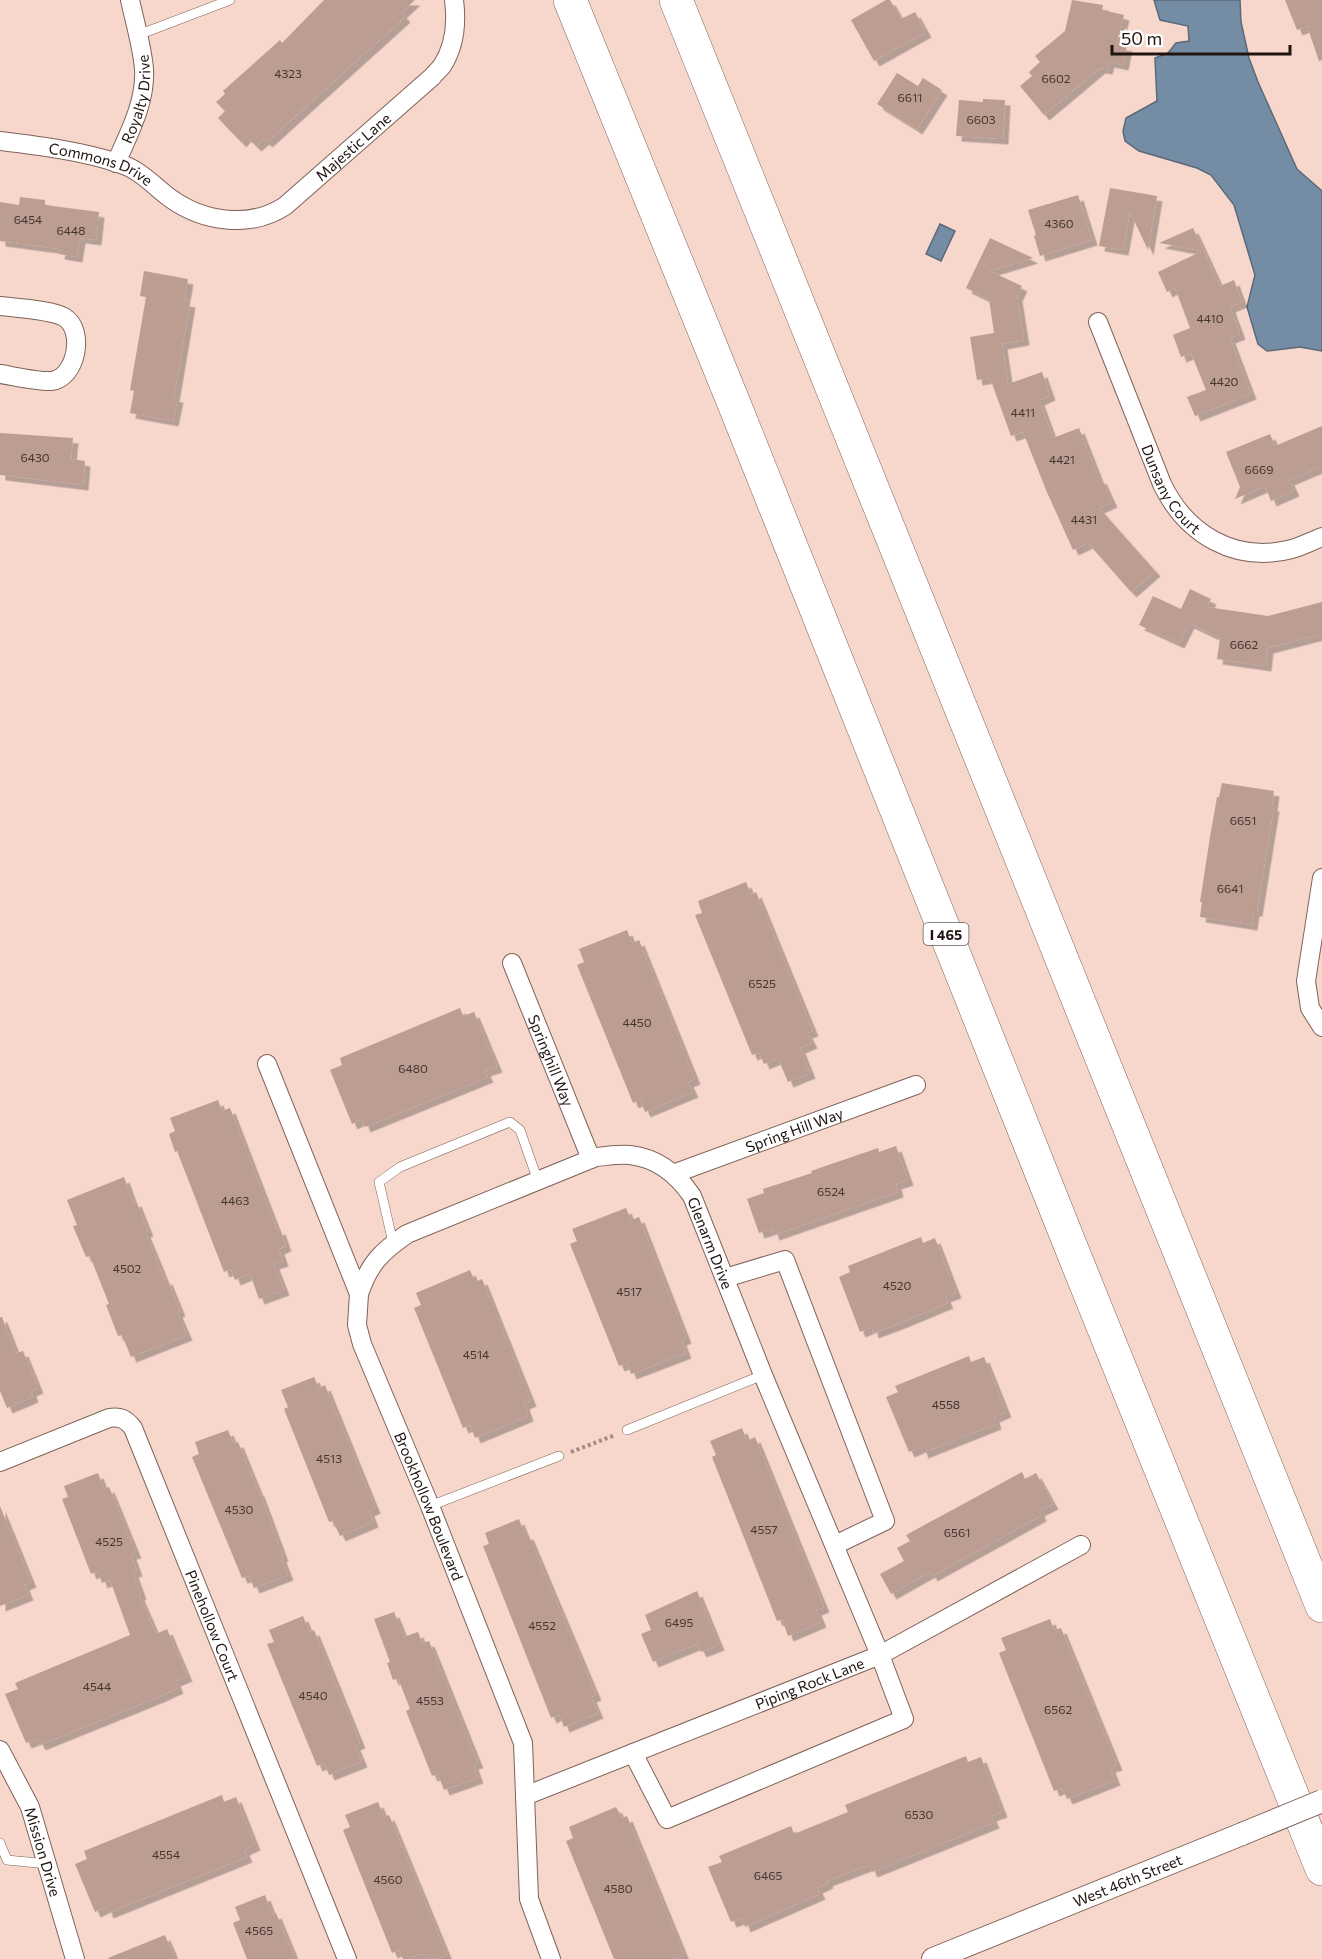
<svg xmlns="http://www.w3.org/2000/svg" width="1322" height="1959" font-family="Commissioner,sans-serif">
	<defs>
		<filter id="shadow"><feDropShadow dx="5.5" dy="5.5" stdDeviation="0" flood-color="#0004"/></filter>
	</defs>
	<rect width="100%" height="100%" fill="#f7d7cb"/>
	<path fill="#758da4" stroke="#5b6978" stroke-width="1.5" d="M1154,0H1240L1241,22L1249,58L1258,82L1297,169L1322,191V351L1300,347L1267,351L1258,344L1247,307L1255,275L1234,205L1211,175L1197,168L1139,151L1125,141L1123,131L1126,118L1157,101L1155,58L1168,53L1176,43L1189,41L1188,26L1160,20Z
		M940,224L955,231L941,261L926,254Z"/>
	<path fill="#bb9d92" filter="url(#shadow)" d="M324,0H415L401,13L405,17L267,142L264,139L256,146L246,136L241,142L218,118L225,111L216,102L225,94L223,91L280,40L282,43Z
		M886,0H890L901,19L915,12L926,32L874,61L851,20Z
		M1072,0L1103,5L1102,10L1124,15L1117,44L1127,46L1123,65L1109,62L1107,69L1100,68L1044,115L1020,86L1032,76L1029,72L1040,62L1035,56L1065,31Z
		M1285,0H1322V60L1319,61L1307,26L1297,30Z
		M897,73L918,86L923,78L942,90L917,129L877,104Z
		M983,99L1005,100L1003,139L956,136L959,100L983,102Z
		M1110,188L1157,196L1148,250L1130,212L1123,250L1099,246Z
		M1078,195L1092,240L1040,256L1034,236L1036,235L1028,210Z
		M20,197L45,200V205L99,212L96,240L80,238L77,257L59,254L60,249L0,241V202L19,205Z
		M1193,228L1220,286L1234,280L1242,302L1230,307L1240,334L1230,338L1251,394L1195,416L1187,397L1206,390L1191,353L1181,357L1173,335L1190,328L1175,288L1167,292L1158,272L1202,251L1159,243Z
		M990,238L1033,258L990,271L1022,286L1017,296L1024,340L1002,344L1008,384L1042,372L1050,395L1039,400L1053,438L1079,428L1099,479L1101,478L1112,502L1099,508L1155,571L1131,592L1088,543L1073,550L1046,490L1023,432L1011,436L990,378L977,380L970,337L994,333L989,299L966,288Z
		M144,271L188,279L184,301L190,302L174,397H178L173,421L130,413L134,391L130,390L146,297L140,296Z
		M1322,426V466L1289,480L1294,491L1271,501L1265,486L1235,499L1240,487L1226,452L1270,434L1275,446Z
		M0,433L73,438L71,459L85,461L83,485L0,475Z
		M1190,589L1211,599L1207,607L1268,616L1322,602V634L1268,648L1266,666L1217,659L1220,638L1189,623L1179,643L1139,625L1153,596L1181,609Z
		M1222,783L1274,791L1272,806H1274L1262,880L1257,911H1254L1252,925L1200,917L1202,902H1200L1210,837L1217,797H1219Z
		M746,882L751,895L756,892L813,1031L807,1033L812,1043L800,1048L810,1073L788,1082L778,1058L764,1064L759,1052L752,1055L695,915L702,913L698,901Z
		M627,930L632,943L639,940L695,1079L688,1082L693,1092L645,1112L640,1100L633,1103L577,965L584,962L579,949Z
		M460,1008L463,1016L474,1012L497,1067L485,1071L488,1077L365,1127L362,1119L352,1124L330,1070L342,1065L340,1058Z
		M218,1100L222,1111L230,1108L277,1230L280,1229L286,1246L279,1249L283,1261L274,1264L284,1290L259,1299L250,1274L235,1280L231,1269L224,1272L177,1151L175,1152L169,1134L175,1131L170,1118Z
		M896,1146L908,1180L896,1184L898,1192L774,1235L772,1229L759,1233L747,1199L764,1193L763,1189L812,1173L811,1171L878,1148L879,1152Z
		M124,1177L133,1202L136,1201L148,1231L145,1232L165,1280L167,1279L180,1311L177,1312L187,1335L131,1357L122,1335L118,1336L106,1305L109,1304L90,1256L86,1257L73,1226L77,1225L67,1200Z
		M626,1208L631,1220L639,1217L686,1338L681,1340L686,1353L631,1374L627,1363L619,1366L570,1244L577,1241L572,1229Z
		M921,1237L923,1243L935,1238L956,1293L945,1297L948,1303L900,1323L873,1333L872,1327L860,1332L839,1277L850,1272L848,1266Z
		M470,1270L475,1282L482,1279L531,1401L524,1404L528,1416L475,1438L470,1425L463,1428L414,1308L421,1305L416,1293Z
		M0,1317H2L16,1353L23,1351L38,1388L31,1391L33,1397L7,1408L0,1391Z
		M969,1356L971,1362L984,1357L1006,1412L994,1417L996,1424L923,1453L921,1447L909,1452L886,1397L898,1392L895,1386Z
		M314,1377L319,1388L325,1385L375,1508L369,1511L373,1522L340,1536L333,1521L329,1522L284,1409L288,1407L281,1390Z
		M742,1428L747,1441L755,1437L824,1607L816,1610L821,1622L788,1636L782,1619L777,1621L712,1457L716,1455L710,1441Z
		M228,1430L233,1443L238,1442L258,1491H259L283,1556L281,1557L288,1575L254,1588L249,1576L242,1578L192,1457L199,1454L195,1442Z
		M1022,1472L1025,1479L1036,1473L1053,1504L1039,1511L1041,1516L932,1576L930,1572L891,1594L880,1574L904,1561L897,1548L910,1541L906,1535Z
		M98,1473L104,1489L109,1487L136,1553L131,1554L137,1571L133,1572L141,1594L139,1595L156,1634L167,1629L187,1676L175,1681L178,1688L161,1696L40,1745L37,1739L26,1743L5,1694L18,1689L15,1683L130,1635L110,1580L102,1583L98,1571L91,1574L62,1499L68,1497L64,1486Z
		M0,1506L31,1582L24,1585L28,1595L0,1606Z
		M519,1519L525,1535L528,1534L596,1695L591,1697L598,1713L564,1727L559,1714L551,1718L483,1546L489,1544L485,1533Z
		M697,1591L719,1645L701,1652L697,1644L653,1662L641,1634L651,1630L645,1615Z
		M394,1612L404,1637L418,1632L422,1643L429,1641L478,1763L473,1764L478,1778L444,1790L438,1774L432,1776L406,1711L410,1709L398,1678L393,1680L387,1663L390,1662L374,1619Z
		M303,1616L309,1632L314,1630L360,1743L355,1745L362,1762L329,1775L324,1763L317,1766L267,1644L274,1642L269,1630Z
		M1050,1619L1054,1630L1061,1628L1117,1765L1110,1767L1115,1780L1067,1799L1062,1788L1054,1791L999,1653L1006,1650L1001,1638Z
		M966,1756L968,1762L981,1757L1002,1812L991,1816L994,1823L872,1872L869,1865L827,1881L828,1883L817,1888L820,1894L745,1927L742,1918L731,1922L708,1867L722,1862L719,1856L791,1826L794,1834L848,1812L845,1805Z
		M222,1795L224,1802L236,1797L255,1845L244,1850L247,1857L108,1913L106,1907L95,1912L75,1864L87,1859L84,1851Z
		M378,1802L384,1817L389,1815L447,1955L436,1959H425L423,1953L408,1959H403L399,1950L392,1953L343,1830L350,1827L345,1815Z
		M616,1807L622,1818L627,1816L684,1955L673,1959H614L566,1841L573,1838L569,1827Z
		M265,1895L272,1914L276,1913L295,1959H247L233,1923L240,1920L235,1907Z
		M165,1935L175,1959H109L108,1958Z"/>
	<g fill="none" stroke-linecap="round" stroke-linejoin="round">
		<defs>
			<path id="service" d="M138,35L230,0
				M393,1243L379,1182L400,1167L510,1122L520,1130L538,1181
				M627,1430L763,1375
				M430,1506L559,1456
				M0,1843L7,1860L48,1864"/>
			<g id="minor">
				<path id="s1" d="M0,141C41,146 82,151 121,164C140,170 154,186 170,198C203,222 250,229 285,206L432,77C435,73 439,70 442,66C455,46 457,23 454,0"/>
				<path id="s2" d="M116,163C129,133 146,102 144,69C142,46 135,23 130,0"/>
				<path d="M0,306C16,308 51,310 64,317C86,330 76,379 51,381C39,382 13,376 0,374"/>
				<path id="s3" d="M1098,322L1162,484C1186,534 1235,564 1292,549C1302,546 1312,541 1322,537"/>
				<path d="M1322,878L1306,981L1310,1008L1322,1027"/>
				<path id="s4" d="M512,963L591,1159"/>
				<path id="s5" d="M267,1064L359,1294L357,1325L362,1344L430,1506L523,1743L529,1899L551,1959"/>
				<path id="s6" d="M673,1174L916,1085"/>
				<path d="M725,1278L785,1260L885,1521L835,1545"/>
				<path id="s7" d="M359,1294C369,1264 381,1252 407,1234L596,1157C607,1156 619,1154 630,1155C656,1158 677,1174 692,1196L763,1375L880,1655L904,1719L667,1819L633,1753"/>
				<path id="s8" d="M0,1462L109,1418C120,1416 126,1419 133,1428L347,1959"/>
				<path id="s9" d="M0,1750L30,1807L75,1959"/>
				<path id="s10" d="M525,1796L880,1655L1081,1545"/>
			</g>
			<g id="tertiary">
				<path id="s11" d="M933,1959L1242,1834"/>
			</g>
			<path id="motorway" d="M570,0L735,406L1073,1252L1322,1869
				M676,0L1322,1606"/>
		</defs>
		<use href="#service" stroke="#7f6359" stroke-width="10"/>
		<use href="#minor" stroke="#7f6359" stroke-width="20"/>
		<use href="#tertiary" stroke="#7f6359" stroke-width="24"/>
		<use href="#motorway" stroke="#7f6359" stroke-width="34"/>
		<path stroke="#a28b82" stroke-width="4" stroke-dasharray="3 3" stroke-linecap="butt" d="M571,1452L615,1435"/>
		<use href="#service" stroke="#fff" stroke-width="9"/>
		<use href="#minor" stroke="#fff" stroke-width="18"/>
		<use href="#tertiary" stroke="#fff" stroke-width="22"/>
		<use href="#motorway" stroke="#fff" stroke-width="33"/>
		<defs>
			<path id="tertiary-bridge" d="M1242,1834L1322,1801"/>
		</defs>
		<use href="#tertiary-bridge" stroke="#7f6359" stroke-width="24" stroke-linecap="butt"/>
		<use href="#tertiary-bridge" stroke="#fff" stroke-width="22"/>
	</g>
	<g text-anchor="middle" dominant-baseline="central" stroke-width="4.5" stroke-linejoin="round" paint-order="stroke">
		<g font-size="12" fill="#463630">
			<text x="288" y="73">4323</text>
			<text x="1056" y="78">6602</text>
			<text x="910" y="97">6611</text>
			<text x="981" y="119">6603</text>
			<text x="28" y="219">6454</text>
			<text x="1059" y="223">4360</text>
			<text x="71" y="230">6448</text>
			<text x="1210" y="318">4410</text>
			<text x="1224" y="381">4420</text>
			<text x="1023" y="412">4411</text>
			<text x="35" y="457">6430</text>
			<text x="1062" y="459">4421</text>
			<text x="1259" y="469">6669</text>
			<text x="1084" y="519">4431</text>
			<text x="1244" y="644">6662</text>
			<text x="1243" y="820">6651</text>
			<text x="1230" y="888">6641</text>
			<text x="762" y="983">6525</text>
			<text x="637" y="1022">4450</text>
			<text x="413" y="1068">6480</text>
			<text x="831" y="1191">6524</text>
			<text x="235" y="1200">4463</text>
			<text x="127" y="1268">4502</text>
			<text x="897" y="1285">4520</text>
			<text x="629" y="1291">4517</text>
			<text x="476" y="1354">4514</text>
			<text x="946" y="1404">4558</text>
			<text x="329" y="1458">4513</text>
			<text x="239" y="1509">4530</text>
			<text x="764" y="1529">4557</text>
			<text x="957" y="1532">6561</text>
			<text x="109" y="1541">4525</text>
			<text x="679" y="1622">6495</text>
			<text x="542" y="1625">4552</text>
			<text x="97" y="1686">4544</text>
			<text x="313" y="1695">4540</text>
			<text x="430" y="1700">4553</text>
			<text x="1058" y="1709">6562</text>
			<text x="919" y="1814">6530</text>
			<text x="166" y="1854">4554</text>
			<text x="768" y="1875">6465</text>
			<text x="388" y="1879">4560</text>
			<text x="618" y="1888">4580</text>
			<text x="259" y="1930">4565</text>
		</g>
		<rect fill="#fff" stroke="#625a58" stroke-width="1.5" x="923.5" y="923" width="45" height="22" rx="4.5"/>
		<g font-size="14" font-weight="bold" fill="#1f1410">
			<text x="946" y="934">I 465</text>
		</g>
		<g font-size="15" fill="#1f1410" stroke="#fff">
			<text stroke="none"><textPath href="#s2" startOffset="68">Royalty Drive</textPath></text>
			<text stroke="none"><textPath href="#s1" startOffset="396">Majestic Lane</textPath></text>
			<text stroke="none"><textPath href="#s1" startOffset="104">Commons Drive</textPath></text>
			<text stroke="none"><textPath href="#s3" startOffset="183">Dunsany Court</textPath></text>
			<text stroke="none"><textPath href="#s4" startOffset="105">Springhill Way</textPath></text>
			<text stroke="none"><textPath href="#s6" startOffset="129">Spring Hill Way</textPath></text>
			<text stroke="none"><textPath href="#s7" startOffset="444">Glenarm Drive</textPath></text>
			<text stroke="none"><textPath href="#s5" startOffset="474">Brookhollow Boulevard</textPath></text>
			<text stroke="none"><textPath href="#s8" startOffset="358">Pinehollow Court</textPath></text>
			<text stroke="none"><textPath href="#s10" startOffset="306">Piping Rock Lane</textPath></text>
			<text stroke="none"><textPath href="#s9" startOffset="111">Mission Drive</textPath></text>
			<text stroke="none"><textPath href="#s11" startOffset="210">West 46th Street</textPath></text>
		</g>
	</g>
	<path d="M1112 45v9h178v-9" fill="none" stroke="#1f1410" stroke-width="3"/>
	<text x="1121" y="45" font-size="18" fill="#1f1410" stroke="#ffffff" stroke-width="4.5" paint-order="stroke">50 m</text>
</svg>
